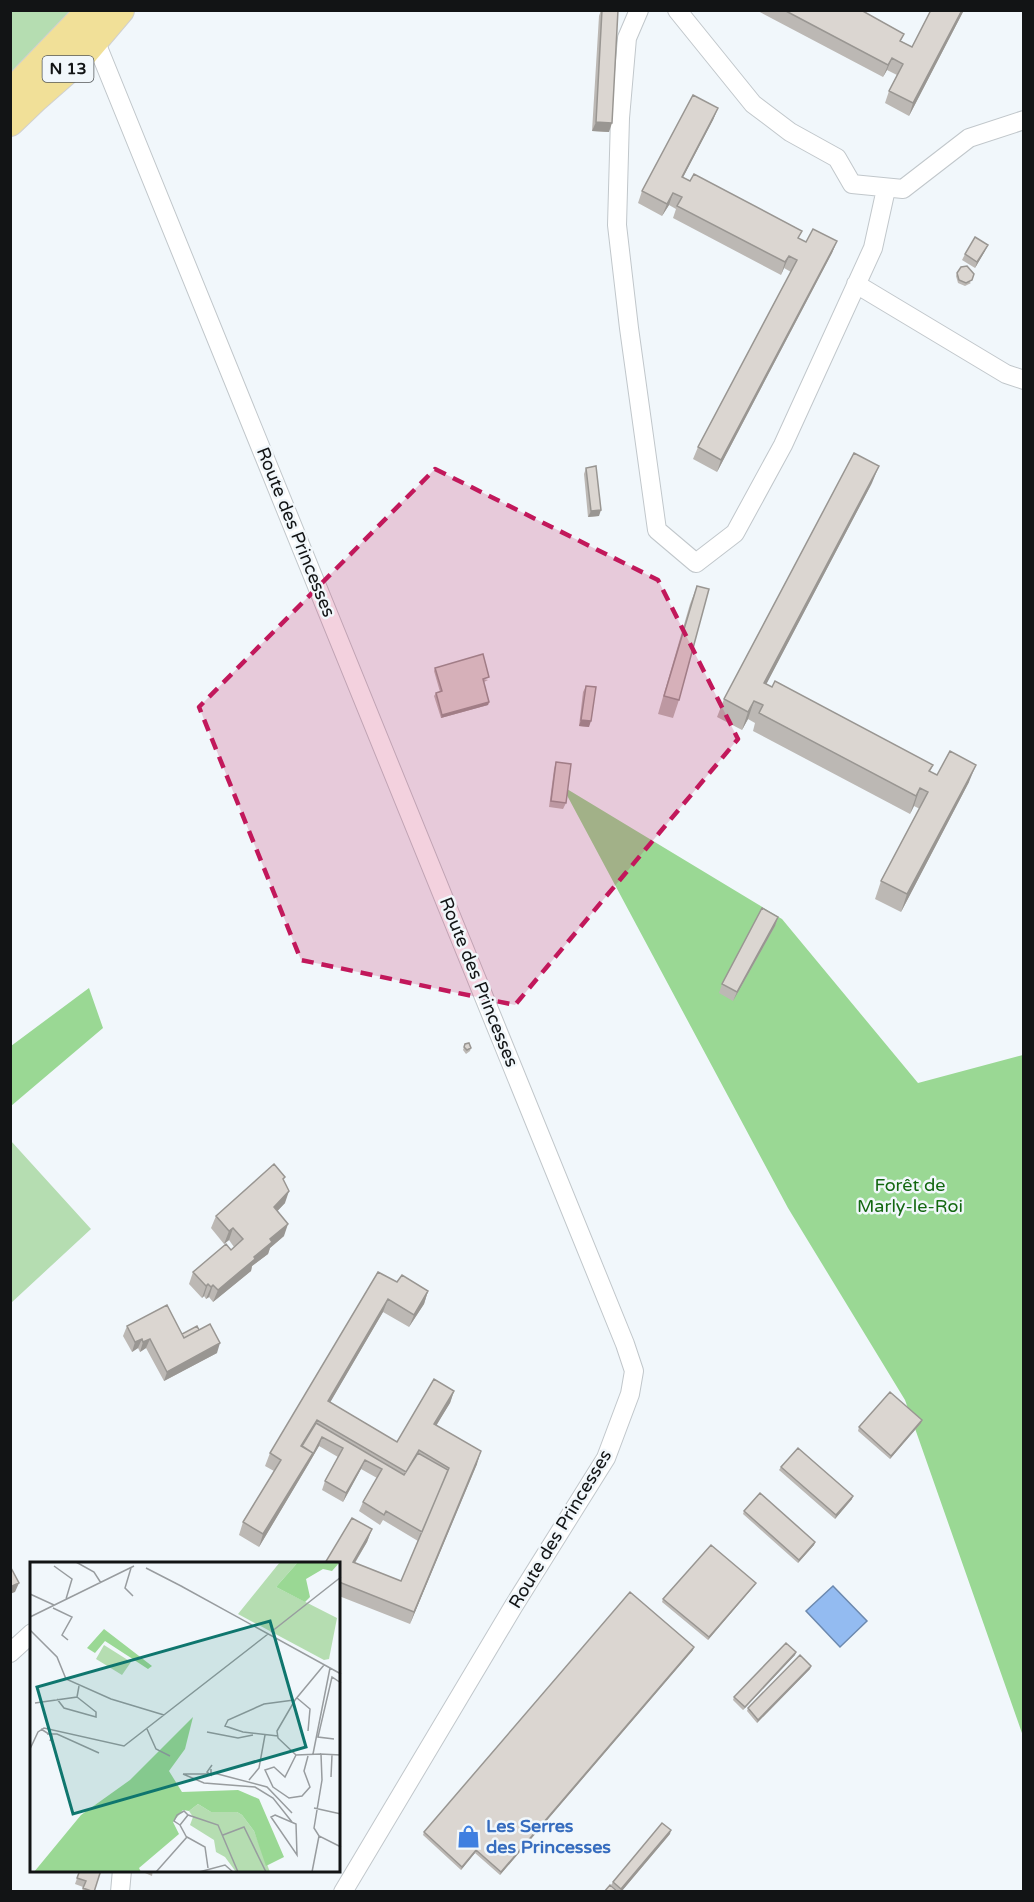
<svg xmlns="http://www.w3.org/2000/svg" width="1034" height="1902" font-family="'Varela Round',sans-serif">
	<rect width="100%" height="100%" fill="#f1f7fb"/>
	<path fill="#b5ddb1" d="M11,11H89L11,92Z
		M11,1141L91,1229L11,1303Z"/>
	<path fill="#9ad894" d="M562,786L782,919L918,1083L1023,1055V1736L905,1400L788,1208Z
		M89,988L103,1028L11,1106V1046Z"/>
	<path fill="#93bbf1" stroke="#6c89af" stroke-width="1.5" d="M833,1586L867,1621L840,1647L806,1611Z"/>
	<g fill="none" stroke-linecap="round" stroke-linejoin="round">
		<defs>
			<path id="street" d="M639,10L627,38L620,118L617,225L629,328L657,530L696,563L735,533L783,445L873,248L886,189
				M677,10L753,104L790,132L837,158L852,184L903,189L969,138L1024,120
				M95,40L625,1344L634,1371L630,1394L606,1458L513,1607L343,1892
				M856,284L1006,374L1024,380
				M10,1653L32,1633
				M120,1892L122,1870"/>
			<path id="primary" d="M10,94L91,10
				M10,122L35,98L76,62L120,10"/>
		</defs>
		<use href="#street" stroke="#c1c7cb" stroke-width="20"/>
		<use href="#primary" stroke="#d0d0d0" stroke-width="30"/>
		<use href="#street" stroke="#fff" stroke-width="18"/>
		<use href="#primary" stroke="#f1e098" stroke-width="28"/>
	</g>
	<path fill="#bcb8b4" d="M601,10H618L609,132L592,131L599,16Z
		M756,10H861L904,34L901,41L912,47L931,10H964L909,116L885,103L889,91L897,75L887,70L883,77Z
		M718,108L713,120L683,177L806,242L837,241L832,253L717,472L693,459L698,447L791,272L784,268L781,275L673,218L676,209L669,205L662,216L638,203L642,191Z
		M985,251L975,268L962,260L965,254Z
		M957,273L971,283L965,286L958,283L956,276Z
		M586,468L599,516L588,517L584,474Z
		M872,483L766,684L933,765L930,772L937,775L969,782L901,912L875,899L881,881L920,809L914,806L910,814L753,731L755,723L748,719L742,730L717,717L724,699Z
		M697,586L679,700L673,718L658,714L690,604Z
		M435,668L488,680L484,682L489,702L488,705L441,718L434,696L436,693L440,692L434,671Z
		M586,686L589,727L579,726L583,692Z
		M556,762L566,803L563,809L549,807L554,769Z
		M778,917L775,926L733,1001L719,993L722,984Z
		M465,1044L471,1048L470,1051L466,1054L463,1050Z
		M285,1177L283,1180L285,1203L277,1211L284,1236L270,1248L268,1254L252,1266L251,1271L213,1302L209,1297L206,1299L204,1296L202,1298L189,1284L193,1272L231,1250L234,1247L229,1240L224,1244L211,1228L216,1216Z
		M397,1282L428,1291L424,1304L409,1327L383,1312L330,1402L397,1442L454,1391L450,1403L436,1425L477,1464L410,1624L339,1596V1563L372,1529L367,1542L355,1563L401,1581L418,1541L383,1520L380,1525L359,1511L363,1502L377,1478L361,1469L343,1502L322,1490L325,1481L338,1457L319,1446L259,1547L239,1535L243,1522L274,1471L265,1466L270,1453Z
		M127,1326L182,1334L199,1330L217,1353L164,1381L146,1348L140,1352L138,1348L132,1352L123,1336Z
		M922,1420L921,1423L890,1459L858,1431L859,1427Z
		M781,1467L852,1499L835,1519L779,1470Z
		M744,1511L815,1542L814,1545L798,1563L743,1514Z
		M754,1586L708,1640L662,1602L663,1599Z
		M693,1650L500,1875L475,1853L461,1870L423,1835L424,1832Z
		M796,1652L795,1655L743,1710L733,1700L734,1697Z
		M811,1666L810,1669L757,1723L747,1711L748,1708Z
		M670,1834L621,1892H619L611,1885L613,1882Z
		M80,1870L94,1892H82L83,1887L75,1884Z
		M138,1870H153L152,1876Z"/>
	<path fill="#999692" d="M962,10H964L909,116L913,103Z
		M892,58L887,70L883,77L888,65Z
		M718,108L713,120L677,189L682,177Z
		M596,122L612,123L609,132L592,131Z
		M673,193L669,205L662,216L667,204Z
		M837,241L832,253L717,472L721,460Z
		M988,245L985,251L975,268L977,262Z
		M789,256L784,268L781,275L785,262Z
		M879,466L872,483L758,700L764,683Z
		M601,510L599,516L588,517L591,511Z
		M754,701L748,719L742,730L748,712Z
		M489,702L488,705L441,718L442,715Z
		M581,720L591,721L589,727L579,726Z
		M976,765L969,782L901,912L907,894Z
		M920,788L914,806L910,814L916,796Z
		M778,917L775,926L733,1001L737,992Z
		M289,1191L285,1203L270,1219L274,1207Z
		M288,1224L284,1236L270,1248L268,1254L252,1266L251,1271L213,1302L218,1290L254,1257L270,1239Z
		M233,1228L229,1240L224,1244L229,1231Z
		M208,1284L204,1296L202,1298L206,1286Z
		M213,1285L209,1297L206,1299L211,1287Z
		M428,1291L424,1304L409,1327L414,1315Z
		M388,1299L383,1312L324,1413L328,1401Z
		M142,1339L138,1348L132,1352L135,1342Z
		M150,1339L146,1348L140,1352L143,1342Z
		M220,1343L217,1353L164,1381L167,1372Z
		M454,1391L450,1403L430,1436L434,1424Z
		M922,1420L921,1423L890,1459L891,1456Z
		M322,1437L319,1446L308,1465L259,1547L263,1534Z
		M481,1451L477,1464L410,1624L414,1612Z
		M365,1460L361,1469L343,1502L346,1493Z
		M853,1496L852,1499L835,1519L836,1515Z
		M372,1529L367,1542L348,1574L353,1562Z
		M815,1542L814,1545L798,1563L799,1560Z
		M19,1583L15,1592L10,1594V1587Z
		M756,1583L754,1586L708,1640L709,1637Z
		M694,1647L693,1650L500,1875L501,1872Z
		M796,1652L795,1655L743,1710L745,1707Z
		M811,1666L810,1669L757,1723L758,1720Z
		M671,1830L670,1834L621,1892V1889Z
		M476,1850L475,1853L461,1870L462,1867Z"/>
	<path fill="#dbd6d1" stroke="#999692" stroke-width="1.5" d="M602,10H618L612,123L596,122Z
		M784,10H861L904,34L900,41L912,47L931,10H962L913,103L889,91L903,64L892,58L888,65Z
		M693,95L718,108L682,177L690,181L694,174L802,231L798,238L806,242L813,229L837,241L721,460L698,447L797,260L789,256L785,262L677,206L682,197L673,193L667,204L642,191Z
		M975,237L988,245L977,262L965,254Z
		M967,266L974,274L972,280L966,283L959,280L957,273L961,267Z
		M854,453L879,466L764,683L772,687L775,681L933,765L929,771L937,775L950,751L976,765L907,894L881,881L928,792L920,788L916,796L759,713L763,705L754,701L748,712L724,699Z
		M596,466L601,510L591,511L586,468Z
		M697,586L709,589L679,700L664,696Z
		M483,654L489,677L483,679L489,702L442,715L436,693L442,691L435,668Z
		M586,686L596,687L591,721L581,720Z
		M556,762L571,764L566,803L551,801Z
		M762,908L778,917L737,992L722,984Z
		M469,1043L471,1048L467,1050L464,1047L465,1044Z
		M274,1164L285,1177L283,1179L289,1191L274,1207L288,1224L270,1239L272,1242L254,1257L255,1259L218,1290L213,1285L211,1287L208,1284L206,1286L193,1272L226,1244L231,1250L243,1239L233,1228L229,1231L216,1216Z
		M378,1272L397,1282L402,1275L428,1291L414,1315L388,1299L328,1401L397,1442L434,1379L454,1391L434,1424L481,1451L414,1612L339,1582V1563H325L352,1518L372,1529L353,1562L401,1581L449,1468L419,1450L406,1472L317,1420L301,1446L313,1453L263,1534L243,1522L281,1460L270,1453Z
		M167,1305L184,1338L210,1324L220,1343L167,1372L150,1339L143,1342L142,1339L135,1342L127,1326Z
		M197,1326L199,1330L184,1338L182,1334Z
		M890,1392L922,1420L891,1456L859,1427Z
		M316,1423L404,1475L418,1453L448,1470L422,1532L386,1511L384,1515L363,1502L382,1469L365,1460L346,1493L325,1481L343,1448L322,1437L312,1456L313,1453L302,1446Z
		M798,1448L853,1496L836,1515L781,1467Z
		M760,1493L815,1542L799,1560L744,1511Z
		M711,1545L756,1583L709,1637L663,1599Z
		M10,1566L19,1583L10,1587Z
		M630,1592L694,1647L501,1872L476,1850L462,1867L424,1832Z
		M786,1643L796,1652L745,1707L734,1697Z
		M800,1655L811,1666L758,1720L748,1708Z
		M662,1823L671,1830L621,1889L613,1882Z
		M80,1870H101L94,1892L83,1888L86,1881L77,1878Z
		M610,1885L618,1892H604Z"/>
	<path fill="#c2185b" fill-opacity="0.2" stroke="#c2185b" stroke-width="4.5" stroke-dasharray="12 8" stroke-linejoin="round" d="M435,469L658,580L738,739L515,1005L301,960L199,707Z"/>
	<defs>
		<symbol id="shop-bare" viewBox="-9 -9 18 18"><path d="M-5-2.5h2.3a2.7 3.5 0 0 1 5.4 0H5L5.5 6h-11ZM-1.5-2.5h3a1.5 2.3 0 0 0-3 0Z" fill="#3f7fe0" stroke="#f1f7fb" stroke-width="2.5" paint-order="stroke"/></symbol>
	</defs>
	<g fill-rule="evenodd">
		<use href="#shop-bare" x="452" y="1820" width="33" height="33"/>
	</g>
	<g text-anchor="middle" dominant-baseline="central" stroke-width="5" stroke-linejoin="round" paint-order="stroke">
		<rect fill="#f1f7fb" stroke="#55585a" stroke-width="1.5" x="42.5" y="56" width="51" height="26" rx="4.5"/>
		<g font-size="16" font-weight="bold" fill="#121415">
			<text x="68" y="69">N 13</text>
		</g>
		<g font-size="18" fill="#121415" stroke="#f1f7fb">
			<text transform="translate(296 532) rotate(68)">Route des Princesses</text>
			<text transform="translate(479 982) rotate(68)">Route des Princesses</text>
			<text transform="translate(560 1529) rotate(-59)">Route des Princesses</text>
		</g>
		<g font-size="18" fill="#126710" stroke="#f1f7fb">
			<text x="910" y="1185">Forêt de<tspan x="910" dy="21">Marly-le-Roi</tspan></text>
		</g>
		<g font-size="18" font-weight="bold" fill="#366cbe" stroke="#f1f7fb" text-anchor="start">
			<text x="486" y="1826">Les Serres<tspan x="486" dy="21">des Princesses</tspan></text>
		</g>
	</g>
	<g transform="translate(30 1562)">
		<rect width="310" height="310" fill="#f1f7fb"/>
		<path d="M250,0H268L246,25L307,56L299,97L294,98L208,52ZM74,83L101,100L92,113L66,97ZM168,242L181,250H207L212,253L224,269L240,310H206L195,295L186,290L184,278L160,263L163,255L159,249Z" fill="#b5ddb1"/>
		<path d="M268,0H310L302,9L293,7L276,17L280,35L275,40L246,25ZM74,67L122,104L118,107L75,79L65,91L57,86ZM163,155L155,187L139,209L152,230L208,228L229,237L254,295L236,304L224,269L212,253L207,250H181L168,242L159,249L153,248L143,260L149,272L109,306L111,310H4L51,253L100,218Z" fill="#9ad894"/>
		<path fill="none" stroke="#989c9f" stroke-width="1.5" d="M46,0L64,10L71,21M24,4L42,17L36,37M101,6L95,26L103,34M116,6L153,25M151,24L311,112M0,32L24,43M23,46L42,55L32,73L38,78M0,55L104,4M0,68L27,95L36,117L81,137L134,153M241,70L311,15M267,136L280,147L278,169M27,137L34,146L66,155V150L47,135M5,141L47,135L49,124M11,167L22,174L20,179M117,167L126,187L140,194M177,170L208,176L223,173M17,172H27L69,191M248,174L213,170L195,164L198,158L234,142L264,138M304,177L288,175L302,115L311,121M0,187L8,170L14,166L94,184L238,72M283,192L300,106M290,192L311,193M291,192L266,193L248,176L247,169L265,138L294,103M291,192L292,218L284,266L289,274L311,285M266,193L255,215L244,205L235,208L243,225L259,236L272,234L280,225L274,209L278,194M181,207V213L177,210L182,203M184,211L237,225L262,251M153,212L174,221L225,225L243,236L262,260M153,212H178M301,215L302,193M219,218L229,206L235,173M284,246L311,252M245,253L266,262L267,293L241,255ZM150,263L144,259L147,253L154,249L158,253M193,273L214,265L236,310M157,276L150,263L158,253L188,263L208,310M126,310L157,275L175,285L178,306M169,310L195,303L203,310M282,310L289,274"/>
		<path fill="#0f766e" fill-opacity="0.15" stroke="#0f766e" stroke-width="3" d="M240,59L276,185L43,252L7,125Z"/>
		<rect width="310" height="310" fill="none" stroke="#121415" stroke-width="3"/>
	</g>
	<rect width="1034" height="1902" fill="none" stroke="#121415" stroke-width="24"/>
</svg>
